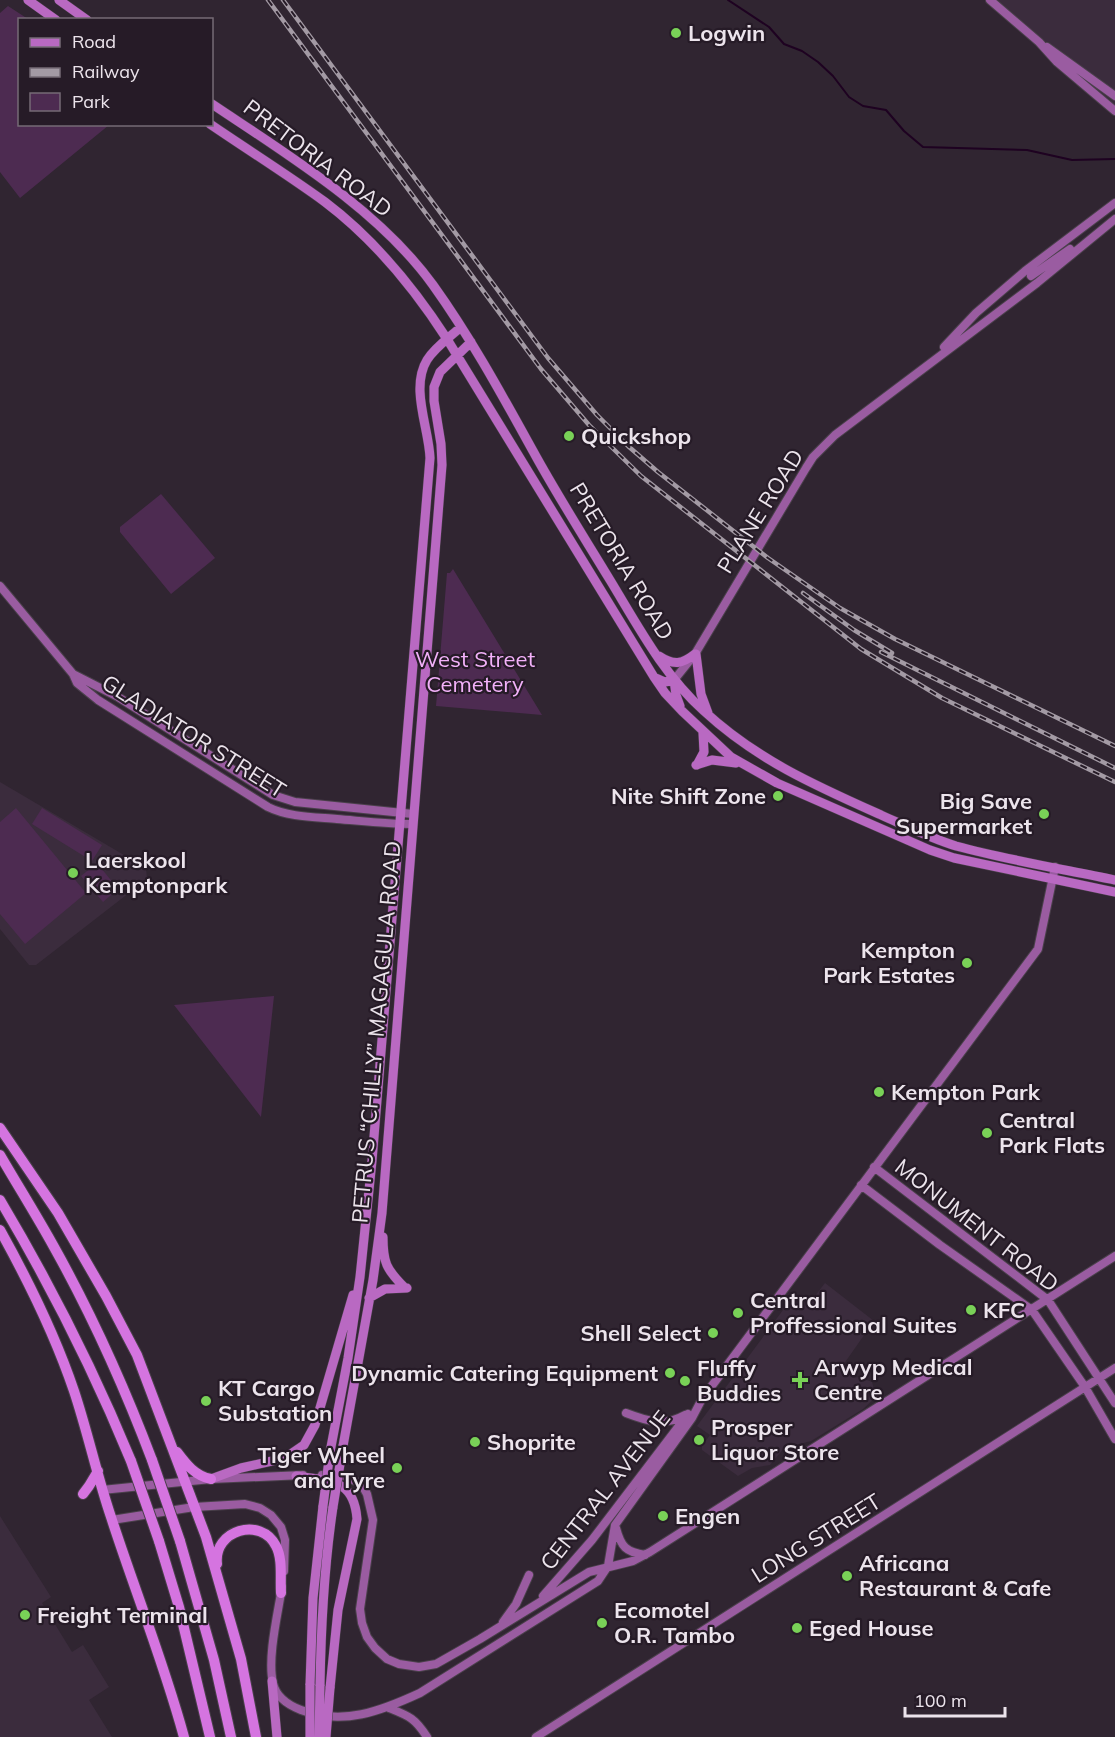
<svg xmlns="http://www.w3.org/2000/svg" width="1115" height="1737" font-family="Mulish,sans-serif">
	<rect width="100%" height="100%" fill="#302531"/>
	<path fill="#3b2c3d" d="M991,0H1115V116Z
		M0,782L146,868L147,879L36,965H29L0,929Z
		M825,1283L874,1321L841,1368L853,1378L859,1377L872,1382L876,1397L863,1409L811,1441L784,1448L770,1465L752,1468L738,1476L702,1450V1446L710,1435L697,1426L783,1310L782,1308L793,1293L808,1305Z
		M0,1516L51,1597L42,1603L72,1652L83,1645L109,1687L89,1700L112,1737H0Z"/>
	<path fill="#4d2b51" d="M8,6L28,19L20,20V124L109,125L20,198L0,172V13Z
		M161,494L215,558L171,594L120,532V527Z
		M453,569L542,715L436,706L447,573H450Z
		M16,808L86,893L25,944L0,914V822Z
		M42,808L102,845L92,861L32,824Z
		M97,863L118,889L103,902L81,876Z
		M274,996L261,1117L174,1005Z"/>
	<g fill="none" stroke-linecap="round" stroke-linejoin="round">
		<path stroke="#1e0221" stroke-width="2" d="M728,0L769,27L784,44L802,51L818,62L833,76L849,97L863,106L886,110L904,131L923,147L1027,150L1072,160L1115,159"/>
		<defs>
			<path id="secondary" d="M990,0L1039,42L1057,62L1115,111
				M1047,47L1115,96
				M1031,276L1070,249
				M944,347L976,313L1025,271L1115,203
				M0,586L73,674L77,683L98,700L268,807C288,817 314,817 337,819C362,821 387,824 412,824
				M73,674L118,697L273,795L295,802L413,814
				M674,680L695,654L806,468L813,457L835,435L1037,283L1115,219
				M874,1167L1048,1300L1115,1403
				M861,1185L940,1245L1032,1310L1085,1387L1115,1439
				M626,1413C647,1421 664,1427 685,1415
				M322,1475L346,1476L362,1485L367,1494L373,1520L360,1609L362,1623L367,1637L375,1648L387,1659L399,1664L419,1667L436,1664L480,1639L589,1572L633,1561L650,1552L1115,1256
				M102,1490L211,1479L303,1475
				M112,1520L194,1507L245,1504L260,1508L271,1515L281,1527L285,1540L284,1571
				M616,1528C621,1547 626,1552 645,1555
				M282,1587C278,1613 267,1658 273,1683C276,1697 288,1705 301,1710C343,1726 381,1711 420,1693L598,1581L608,1566L615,1525L692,1418L702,1399L1038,949L1055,867
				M543,1596L592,1540L688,1414
				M503,1622L516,1604L529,1575
				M389,1708C409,1716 415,1718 427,1737
				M536,1737L1115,1368"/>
			<path id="primary" d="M28,0L56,20
				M59,0L87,20
				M212,104C288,155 379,210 433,285C471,338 502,395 533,451C557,495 584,537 610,580C638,626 663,674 704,711C757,760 816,786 881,815C906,826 930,838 956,846C1008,860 1062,869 1115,880
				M210,124C248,150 288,175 325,202C374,239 414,288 447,339L654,677L665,693L682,711L731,757L777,783L930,850L954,858L1115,892
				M696,654L701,694L708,713
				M659,656C674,666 682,664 695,654
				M656,678L665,682L674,680L676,695L680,706
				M696,765L712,760L736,763
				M697,765L704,752L703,733
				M383,1237C383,1262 386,1269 404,1287
				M369,1298L385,1289L407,1288
				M343,1446L373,1280L382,1213L442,465L441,444L434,401V387L440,372L471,342
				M330,1452L348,1358L360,1277L372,1161L430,458C429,428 410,388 427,360C435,347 450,337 461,327
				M296,1476C329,1481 354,1478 357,1519L338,1610L330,1688
				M211,1479L241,1468L285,1458L304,1445L315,1425L353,1295
				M272,1681L277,1737
				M310,1685L313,1598L323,1506
				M320,1686C321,1626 324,1567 333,1507"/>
			<path id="highway" d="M0,1128L58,1213L106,1296L137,1355L206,1537L241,1659L256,1737
				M0,1155C18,1186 37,1216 54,1247C92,1315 124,1386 152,1460
				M0,1200C50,1284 94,1371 131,1461
				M0,1230C29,1282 55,1335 74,1391C88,1433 97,1476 111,1517C135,1591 164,1663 184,1737
				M177,1452C186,1464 195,1476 211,1479
				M83,1494L89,1486L98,1471
				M159,1541L179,1607L210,1737
				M180,1541L214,1660L231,1737
				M217,1564C213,1530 261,1516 276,1546C283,1559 280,1578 281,1593"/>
		</defs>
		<use href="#secondary" stroke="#4a404b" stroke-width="10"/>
		<use href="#primary" stroke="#4a404b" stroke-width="10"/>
		<use href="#highway" stroke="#4a404b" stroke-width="12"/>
		<use href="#secondary" stroke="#9a5ca1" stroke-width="8"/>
		<use href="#primary" stroke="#b969c2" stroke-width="9"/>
		<use href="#highway" stroke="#d574e0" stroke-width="10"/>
		<defs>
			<path id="rail" d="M268,0L541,369L589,425L641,476L861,649L942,698L1115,782
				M283,0L548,358L597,415L628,446L658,472L768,558L840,608L895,639L1115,746
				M803,593L854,630L892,653
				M881,652L1115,768"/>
		</defs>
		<use href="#rail" stroke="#a39aa4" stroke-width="4.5"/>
		<use href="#rail" stroke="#261b27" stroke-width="2" stroke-dasharray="7" stroke-linecap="butt"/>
		<defs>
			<path id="primary-bridge" d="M323,1506L330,1452
				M333,1507L343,1446
				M310,1737V1685
				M319,1737L320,1686
				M326,1737L330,1688"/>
			<path id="highway-bridge" d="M152,1460L180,1541
				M131,1461L159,1541"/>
		</defs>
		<use href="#primary-bridge" stroke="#4a404b" stroke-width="10" stroke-linecap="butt"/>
		<use href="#highway-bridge" stroke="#4a404b" stroke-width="12" stroke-linecap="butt"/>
		<use href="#primary-bridge" stroke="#b969c2" stroke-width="9"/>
		<use href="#highway-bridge" stroke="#d574e0" stroke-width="10"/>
	</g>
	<g fill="#79d157" stroke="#261b27" stroke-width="2">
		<circle cx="676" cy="33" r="6"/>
		<circle cx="569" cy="436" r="6"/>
		<circle cx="778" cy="796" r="6"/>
		<circle cx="1044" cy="814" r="6"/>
		<circle cx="73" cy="873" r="6"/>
		<circle cx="967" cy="963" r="6"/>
		<circle cx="879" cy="1092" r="6"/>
		<circle cx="987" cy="1133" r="6"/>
		<circle cx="971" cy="1310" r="6"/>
		<circle cx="738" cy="1313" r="6"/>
		<circle cx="713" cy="1333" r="6"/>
		<circle cx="670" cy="1373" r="6"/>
		<path d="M797 1371h6v6h6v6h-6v6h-6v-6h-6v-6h6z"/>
		<circle cx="685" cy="1381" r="6"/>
		<circle cx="206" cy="1401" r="6"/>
		<circle cx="699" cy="1440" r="6"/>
		<circle cx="475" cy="1442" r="6"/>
		<circle cx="397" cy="1468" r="6"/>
		<circle cx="663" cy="1516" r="6"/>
		<circle cx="847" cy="1576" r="6"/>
		<circle cx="25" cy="1615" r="6"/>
		<circle cx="602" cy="1623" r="6"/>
		<circle cx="797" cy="1628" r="6"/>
	</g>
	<g text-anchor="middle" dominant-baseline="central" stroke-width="4.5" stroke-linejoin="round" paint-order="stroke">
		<g font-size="22" font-weight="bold" fill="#ece4ec" stroke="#261b27" text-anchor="start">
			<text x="688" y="33">Logwin</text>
			<text x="581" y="436">Quickshop</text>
			<text x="766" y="796" text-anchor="end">Nite Shift Zone</text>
			<text x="1032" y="801" text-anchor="end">Big Save<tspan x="1032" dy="25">Supermarket</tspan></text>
			<text x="85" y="860">Laerskool<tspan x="85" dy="25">Kemptonpark</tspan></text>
			<text x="955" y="950" text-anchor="end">Kempton<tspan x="955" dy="25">Park Estates</tspan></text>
			<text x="891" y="1092">Kempton Park</text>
			<text x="999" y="1120">Central<tspan x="999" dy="25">Park Flats</tspan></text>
			<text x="750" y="1300">Central<tspan x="750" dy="25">Proffessional Suites</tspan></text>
			<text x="983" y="1310">KFC</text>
			<text x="701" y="1333" text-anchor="end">Shell Select</text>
			<text x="814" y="1367">Arwyp Medical<tspan x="814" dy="25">Centre</tspan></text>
			<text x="697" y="1368">Fluffy<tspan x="697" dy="25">Buddies</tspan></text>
			<text x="658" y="1373" text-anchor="end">Dynamic Catering Equipment</text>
			<text x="218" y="1388">KT Cargo<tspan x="218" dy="25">Substation</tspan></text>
			<text x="711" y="1427">Prosper<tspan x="711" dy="25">Liquor Store</tspan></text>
			<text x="487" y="1442">Shoprite</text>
			<text x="385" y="1455" text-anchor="end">Tiger Wheel<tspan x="385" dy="25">and Tyre</tspan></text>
			<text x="675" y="1516">Engen</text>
			<text x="859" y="1563">Africana<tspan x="859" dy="25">Restaurant &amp; Cafe</tspan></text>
			<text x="614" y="1610">Ecomotel<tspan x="614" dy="25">O.R. Tambo</tspan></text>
			<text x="37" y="1615">Freight Terminal</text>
			<text x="809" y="1628">Eged House</text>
		</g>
		<g font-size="22" fill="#ece4ec" stroke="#261b27">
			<text transform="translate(318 158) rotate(37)">PRETORIA ROAD</text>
			<text transform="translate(760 511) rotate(-58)">PLANE ROAD</text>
			<text transform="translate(622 561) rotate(59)">PRETORIA ROAD</text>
			<text transform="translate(194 736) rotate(32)">GLADIATOR STREET</text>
			<text transform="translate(376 1032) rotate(-85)">PETRUS “CHILLY” MAGAGULA ROAD</text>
			<text transform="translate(977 1225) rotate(38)">MONUMENT ROAD</text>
			<text transform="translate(605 1490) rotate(-52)">CENTRAL AVENUE</text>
			<text transform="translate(816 1538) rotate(-32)">LONG STREET</text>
		</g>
		<g font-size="22" fill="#f2b1f9" stroke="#261b27">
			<text x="475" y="659">West Street<tspan x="475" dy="25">Cemetery</tspan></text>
		</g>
	</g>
	<rect x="18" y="18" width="195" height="108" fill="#261b27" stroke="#756b76" stroke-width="1.5"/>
	<rect x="30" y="38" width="30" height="9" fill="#b969c2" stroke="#756b76" stroke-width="1.5"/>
	<text x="72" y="48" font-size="18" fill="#ece4ec">Road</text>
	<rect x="30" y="68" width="30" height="9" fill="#a39aa4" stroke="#756b76" stroke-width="1.5"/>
	<text x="72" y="78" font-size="18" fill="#ece4ec">Railway</text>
	<rect x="30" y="93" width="30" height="18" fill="#4d2b51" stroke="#756b76" stroke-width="1.5"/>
	<text x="72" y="108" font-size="18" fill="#ece4ec">Park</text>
	<path d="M905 1707v9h100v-9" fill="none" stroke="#ece4ec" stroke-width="3"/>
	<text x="914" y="1707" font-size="18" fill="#ece4ec" stroke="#261b27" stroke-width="4.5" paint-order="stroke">100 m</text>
</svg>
